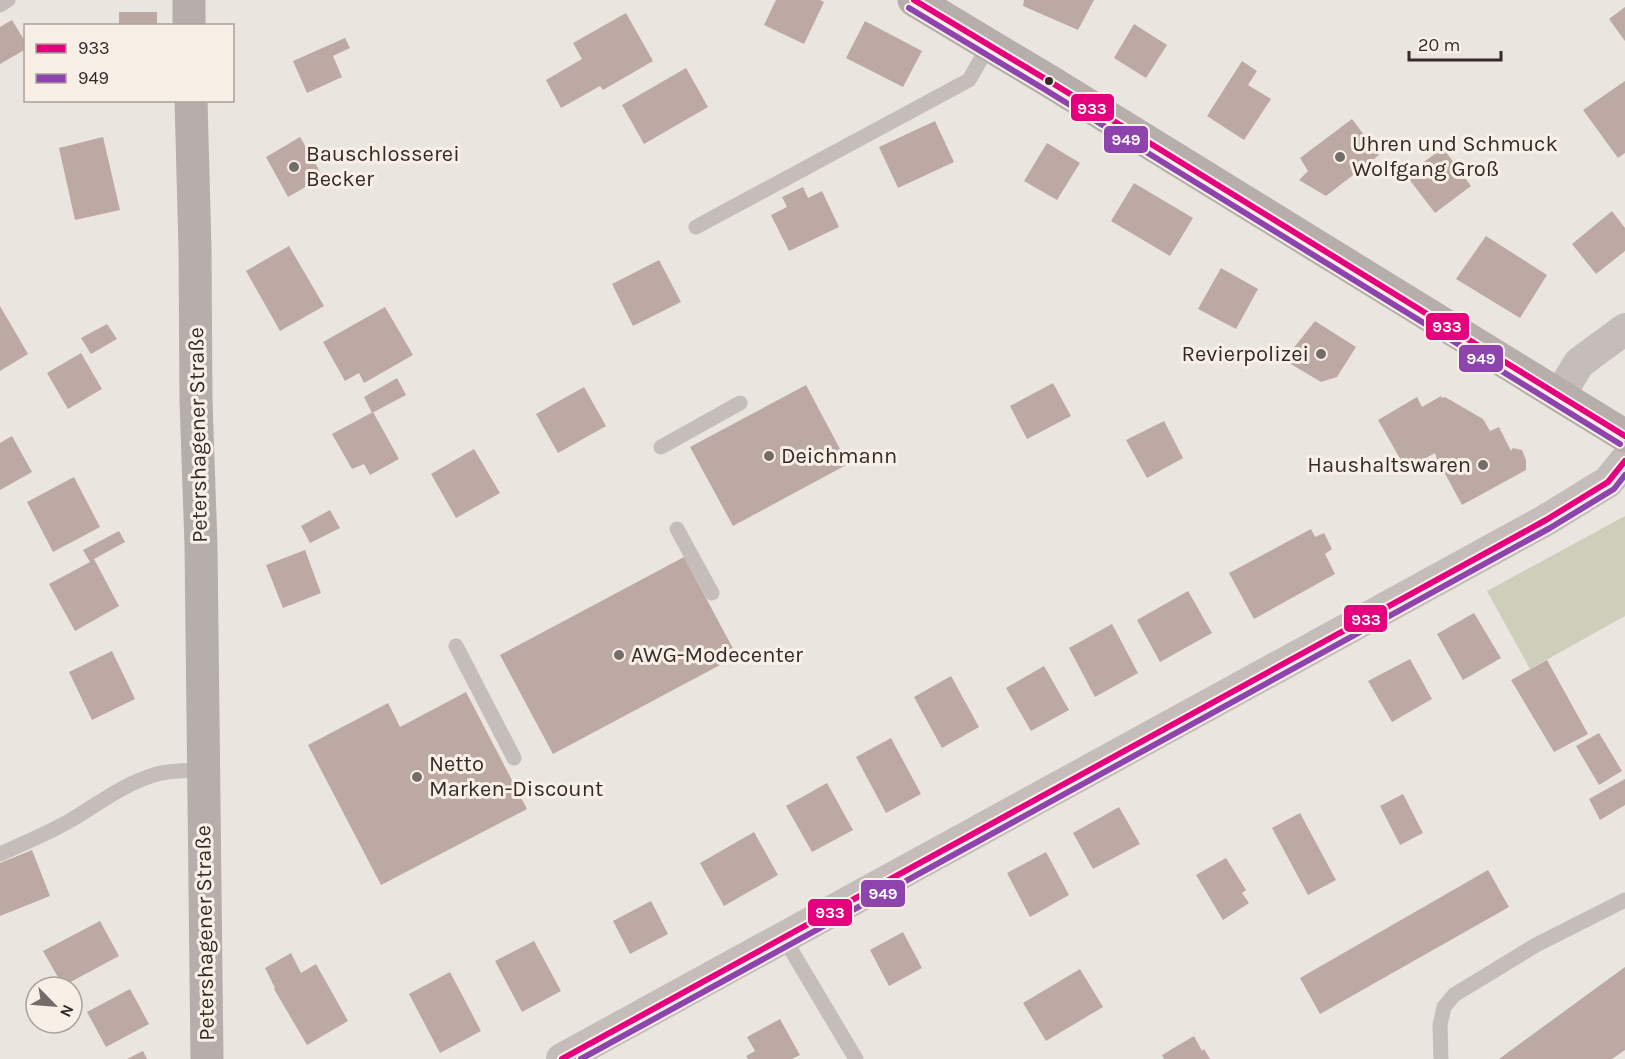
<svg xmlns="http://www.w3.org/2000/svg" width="1625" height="1059" font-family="Karla,sans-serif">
	<rect width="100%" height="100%" fill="#ebe5e0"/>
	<path fill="#cdcfbb" d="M1625,516V616L1530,669L1487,591Z"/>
	<path fill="#bda9a3" d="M776,0H820L824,2L804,44L764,25Z
		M1024,0H1094L1078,30L1023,6Z
		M1625,7V41L1609,19Z
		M119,12H157V26H119Z
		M626,13L653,61L603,90L600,86L561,108L546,80L582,59L573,43Z
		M12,20L26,43V49L0,64V27Z
		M865,21L922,51L903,87L846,58Z
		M1134,24L1167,45L1146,78L1114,58Z
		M345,38L350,48L333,56L342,77L307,93L293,61Z
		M1242,61L1257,71L1248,85L1271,99L1244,140L1207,116Z
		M686,68L708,107L644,144L622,105Z
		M1625,81V153L1618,158L1583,110Z
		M1352,119L1379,155L1326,196L1299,180L1308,171L1300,158Z
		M935,121L954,162L898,188L879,147Z
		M103,137L120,210L75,220L59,148Z
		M300,137L323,177L288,197L266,157Z
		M1047,143L1080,163L1057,200L1024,181Z
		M1443,148L1471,186L1435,213L1406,175Z
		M1134,183L1193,218L1170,256L1111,221Z
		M803,187L808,198L822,191L839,227L789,251L771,215L787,207L782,197Z
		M1612,211L1625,228V251L1596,274L1572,244Z
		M1486,236L1547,275L1520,318L1456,279Z
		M289,246L324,306L280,331L246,271Z
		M659,260L681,302L633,326L612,284Z
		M1221,268L1258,289L1236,329L1198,309Z
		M0,306L28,354L0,371Z
		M385,307L413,355L364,383L359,373L345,381L323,342Z
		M1315,321L1356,347L1337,377L1321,382L1284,360Z
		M107,324L117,339L91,354L81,338Z
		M81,353L102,389L68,409L47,373Z
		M397,378L406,395L372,413L364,397Z
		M1053,383L1071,416L1027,439L1010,406Z
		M806,385L848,464L733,526L690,447Z
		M584,387L606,426L558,453L536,414Z
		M1441,396L1442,398L1445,397L1483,419L1490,431L1499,427L1511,451L1513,448L1522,450L1526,460V470L1462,505L1437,459L1435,453L1406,469L1378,420L1417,397L1422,407Z
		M373,412L399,459L370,475L364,464L352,469L332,434Z
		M1164,421L1183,458L1147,478L1126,440Z
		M12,436L32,472L0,490V443Z
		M474,449L500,493L456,518L431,474Z
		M74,477L100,527L53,552L27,502Z
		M330,510L340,528L310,543L301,526Z
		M1311,529L1315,537L1324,533L1332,549L1325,554L1335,574L1254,619L1229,573Z
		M119,531L125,542L94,559L119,606L75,631L49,584L90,562L83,550Z
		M305,550L321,593L283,608L266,565Z
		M684,557L737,656L553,754L500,655Z
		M1188,591L1212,633L1160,662L1137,620Z
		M1474,613L1501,658L1463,680L1437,634Z
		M1112,624L1138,673L1095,697L1069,648Z
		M112,651L135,699L92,720L69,672Z
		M1410,659L1432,699L1392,722L1368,681Z
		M1547,660L1588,734L1554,752L1511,680Z
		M1044,666L1069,710L1031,731L1006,688Z
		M951,676L979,727L942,748L914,697Z
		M466,692L527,809L381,885L308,745L388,703L400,727Z
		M1599,733L1622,771L1599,785L1576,746Z
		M891,738L921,794L886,813L856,757Z
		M1625,779V805L1600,820L1589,799Z
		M827,783L853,830L812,852L786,806Z
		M1403,794L1423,833L1400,845L1380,806Z
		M1119,807L1140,844L1093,869L1073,833Z
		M1300,813L1336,880L1308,895L1272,828Z
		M754,832L778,875L724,906L700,863Z
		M32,850L50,896L0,916V863Z
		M1046,852L1069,895L1030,917L1007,873Z
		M1226,858L1246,890L1242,893L1249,903L1223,920L1196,875Z
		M1488,870L1509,907L1320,1014L1300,978Z
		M651,901L668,934L630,954L613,921Z
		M100,921L119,956L63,986L43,951Z
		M903,932L922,968L889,986L870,950Z
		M534,941L561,991L522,1012L495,961Z
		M291,953L301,973L316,964L348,1021L307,1045L274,989L275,988L265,968Z
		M1625,967V1050L1612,1059H1499Z
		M1080,969L1103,1007L1046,1041L1023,1003Z
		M450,972L481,1031L440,1053L409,994Z
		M130,989L149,1024L106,1047L87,1012Z
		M780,1019L800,1055L792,1059H748L746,1056L755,1051L747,1037Z
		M1194,1036L1202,1051L1204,1049L1210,1059H1164L1162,1055Z
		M143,1051L147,1059H127Z"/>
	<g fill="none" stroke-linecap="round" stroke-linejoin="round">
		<path stroke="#c4bdb9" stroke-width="15" d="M0,5L8,0
			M696,227L969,80L989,45
			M661,447L740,403
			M677,529L712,593
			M456,646L514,758
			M0,854C24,843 49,833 71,820C100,803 125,783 157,774C172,770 188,771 203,770
			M784,938L856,1059
			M1441,1059L1440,1025L1444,1007L1454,995L1536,945L1625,900"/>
		<path stroke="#c4bdb9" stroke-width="32" d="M1559,396L1579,363L1625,329
			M562,1059L1546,520L1608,482L1625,461"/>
		<path stroke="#b5aeaa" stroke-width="33" d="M189,0V26
			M914,0L1049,81L1625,436
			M191,100L195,249L196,400L201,546L207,1059"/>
		<defs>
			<path id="bus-1" d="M914,0L1049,81L1625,436
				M562,1059L1546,520L1608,482L1625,461"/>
			<path id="bus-2" d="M909,8L1044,89L1620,444
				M581,1059L1550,528L1614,489L1625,475"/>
		</defs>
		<use href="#bus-1" stroke="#f8efe7" stroke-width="10"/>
		<use href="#bus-2" stroke="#f8efe7" stroke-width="10"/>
		<use href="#bus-1" stroke="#e5007d" stroke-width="6"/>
		<use href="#bus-2" stroke="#8e44ad" stroke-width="6"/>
	</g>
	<circle fill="#342b28" stroke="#f8efe7" stroke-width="2" cx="1049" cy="81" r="5"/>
	<g fill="#746c68" stroke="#f8efe7" stroke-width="2">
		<circle cx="1340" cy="157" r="6"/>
		<circle cx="294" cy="167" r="6"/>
		<circle cx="1321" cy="354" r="6"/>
		<circle cx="769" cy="456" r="6"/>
		<circle cx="1483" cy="465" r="6"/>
		<circle cx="619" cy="655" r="6"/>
		<circle cx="417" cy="777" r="6"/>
	</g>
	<g text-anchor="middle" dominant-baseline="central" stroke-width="6" stroke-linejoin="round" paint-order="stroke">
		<g font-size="22" fill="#342b28" stroke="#f8efe7" text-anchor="start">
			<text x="1352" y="144">Uhren und Schmuck<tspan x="1352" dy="25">Wolfgang Groß</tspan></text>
			<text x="306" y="154">Bauschlosserei<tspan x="306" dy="25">Becker</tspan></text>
			<text x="1309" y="354" text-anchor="end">Revierpolizei</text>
			<text x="781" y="456">Deichmann</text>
			<text x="1471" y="465" text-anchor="end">Haushaltswaren</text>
			<text x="631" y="655">AWG-Modecenter</text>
			<text x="429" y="764">Netto<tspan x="429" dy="25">Marken-Discount</tspan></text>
		</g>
		<g font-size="22" fill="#342b28" stroke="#f8efe7">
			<text transform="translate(198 435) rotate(-91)">Petershagener Straße</text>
			<text transform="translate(205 933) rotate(-91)">Petershagener Straße</text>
		</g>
	</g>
	<g stroke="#f8efe7" stroke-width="2">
		<rect x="1070" y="93" width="45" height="29" rx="6" fill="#e5007d"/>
		<rect x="1103" y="125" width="46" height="29" rx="6" fill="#8e44ad"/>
		<rect x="1425" y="312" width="45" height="29" rx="6" fill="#e5007d"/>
		<rect x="1458" y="344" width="46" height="29" rx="6" fill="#8e44ad"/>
		<rect x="1343" y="604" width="45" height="29" rx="6" fill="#e5007d"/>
		<rect x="860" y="879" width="46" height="29" rx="6" fill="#8e44ad"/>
		<rect x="807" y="898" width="46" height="29" rx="6" fill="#e5007d"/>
	</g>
	<g font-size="16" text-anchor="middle" font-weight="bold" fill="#fff">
		<text x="1092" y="114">933</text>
		<text x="1126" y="145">949</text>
		<text x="1447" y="332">933</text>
		<text x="1481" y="364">949</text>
		<text x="1366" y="625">933</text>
		<text x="883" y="899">949</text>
		<text x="830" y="918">933</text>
	</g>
	<rect x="24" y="24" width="210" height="78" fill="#f8efe7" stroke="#aaa19b" stroke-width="1.5"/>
	<rect x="36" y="44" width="30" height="9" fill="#e5007d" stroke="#aaa19b" stroke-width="1.5"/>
	<text x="78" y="54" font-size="18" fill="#342b28">933</text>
	<rect x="36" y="74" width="30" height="9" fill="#8e44ad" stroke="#aaa19b" stroke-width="1.5"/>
	<text x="78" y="84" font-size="18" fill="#342b28">949</text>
	<g transform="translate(54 1005) rotate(115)"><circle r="28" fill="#f8efe7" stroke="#aaa19b" stroke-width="1.5"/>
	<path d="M0-4.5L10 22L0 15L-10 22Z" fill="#746c68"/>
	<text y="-9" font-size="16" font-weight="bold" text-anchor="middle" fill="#342b28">N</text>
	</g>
	<path d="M1409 51v9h92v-9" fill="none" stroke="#342b28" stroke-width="3"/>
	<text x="1418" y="51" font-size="18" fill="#342b28" stroke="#f8efe7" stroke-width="4.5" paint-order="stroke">20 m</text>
</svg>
